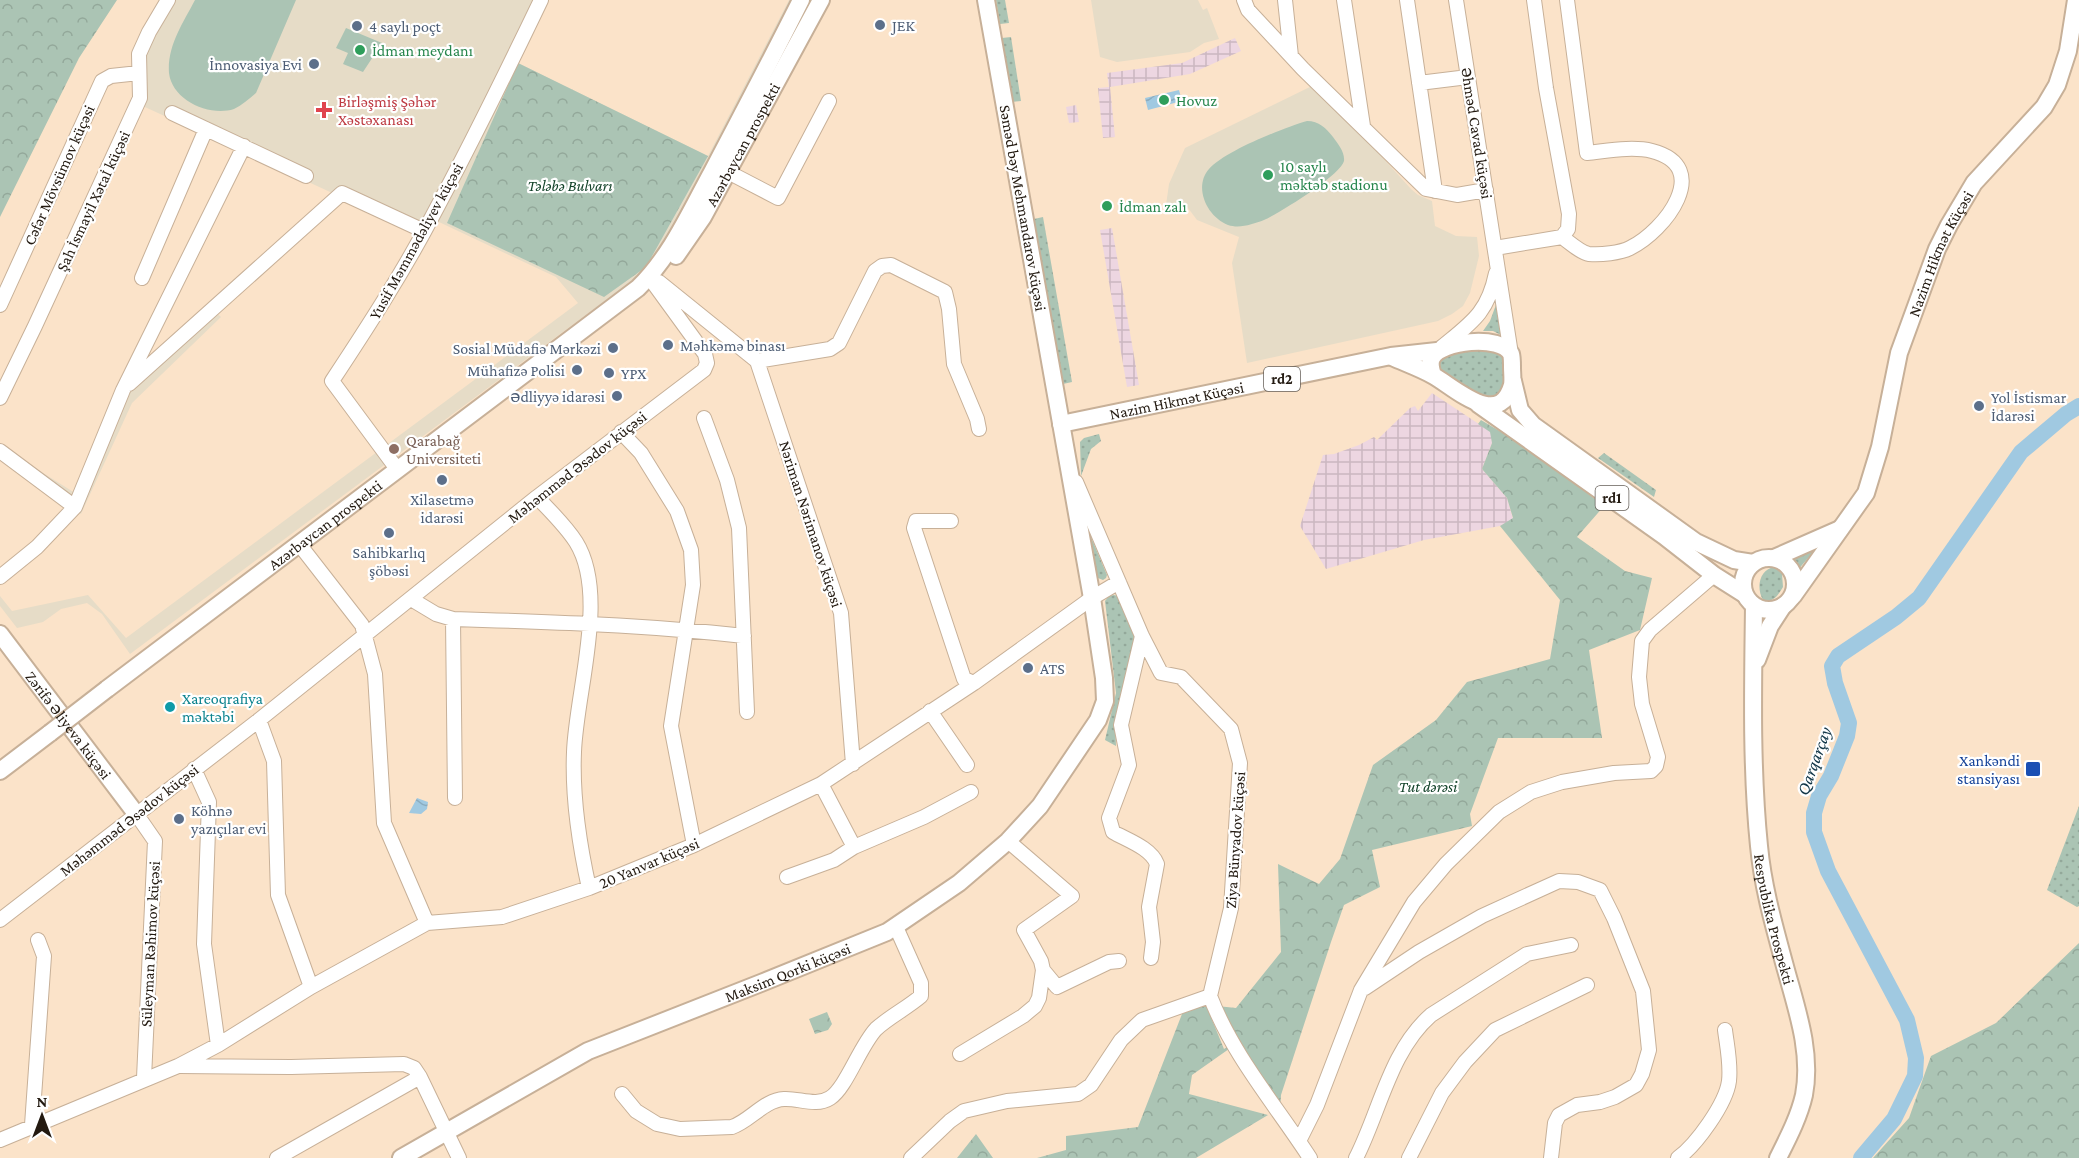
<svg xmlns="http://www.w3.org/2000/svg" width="2079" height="1158" font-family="'Crimson Pro',serif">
	<defs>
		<pattern id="industrial-grid" width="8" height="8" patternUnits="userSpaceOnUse" patternTransform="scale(1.5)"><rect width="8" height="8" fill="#edd6e1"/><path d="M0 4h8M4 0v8" fill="none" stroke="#cbb7c0"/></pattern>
		<pattern id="grass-dots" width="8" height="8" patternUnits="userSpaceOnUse" patternTransform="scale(1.5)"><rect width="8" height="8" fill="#abc4b4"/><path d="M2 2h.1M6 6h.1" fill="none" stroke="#93a89a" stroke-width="1.8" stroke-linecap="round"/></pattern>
		<pattern id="forest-crowns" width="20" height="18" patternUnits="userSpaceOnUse" patternTransform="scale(1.5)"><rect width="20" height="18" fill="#abc4b4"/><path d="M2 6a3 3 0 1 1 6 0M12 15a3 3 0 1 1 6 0" fill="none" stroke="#93a89a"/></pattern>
		<pattern id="water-waves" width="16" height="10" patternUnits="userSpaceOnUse" patternTransform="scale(1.5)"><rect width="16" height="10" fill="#a0c9e1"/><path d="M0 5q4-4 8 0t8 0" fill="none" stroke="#8aacc0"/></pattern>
	</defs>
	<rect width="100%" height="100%" fill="#fbe3c9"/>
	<path fill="url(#industrial-grid)" d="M1235,38L1241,51L1190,74L1110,87L1115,137L1103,138L1098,88L1109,87L1107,73L1182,63Z
		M1076,105L1079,122L1069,123L1066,107Z
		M1112,228L1139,385L1127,387L1100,230Z
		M1432,393L1491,432L1492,443L1482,469L1507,498L1513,519L1500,526L1424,540L1326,569L1300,526L1323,455L1334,454L1359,445L1374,437L1377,440L1410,408L1415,406L1418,411Z"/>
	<path fill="#e6dcc7" d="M163,0H549L518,63L708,156L789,0H794L713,158L649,268L130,654L102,614L87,603L61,609L43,622L17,628L0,606V596L12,611L88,595L126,638L578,303L556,277L439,222L428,237L134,102L138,54Z
		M1091,0H1198L1203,10L1207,8L1219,39L1204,43L1190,52L1117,62L1100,57Z
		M1316,84L1411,189L1418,195L1432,201L1435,226L1456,236L1477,237L1479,256L1470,293L1463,306L1452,314L1438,321L1247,363L1232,263L1239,237L1197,220L1185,204L1166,205L1169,184L1185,148Z
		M210,307L221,317L132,403L81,514L0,453V446L75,493L124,380Z"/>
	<path fill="url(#grass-dots)" d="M996,0H1005L1009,23L1000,24Z
		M1011,37L1021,101L1012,102L1002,38Z
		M1043,217L1072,382L1063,384L1034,219Z
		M1497,302L1501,335L1493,331H1483L1490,321Z
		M1484,345L1497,348L1507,363L1504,393L1488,401L1437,372V357Z
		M1099,434L1101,441L1091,449L1081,476L1080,442L1084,438Z
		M1604,453L1656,490L1654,497L1598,458Z
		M1088,530L1107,575L1106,578L1103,580L1098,578Z
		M1820,544L1797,571L1792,561L1787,557Z
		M1775,567L1782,574L1783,587C1778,595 1774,603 1763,600C1756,588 1759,569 1775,567Z
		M1114,595L1118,596L1136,639L1115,718L1116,746L1105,740L1116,693L1105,601L1109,596Z
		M2079,806V906L2077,907L2047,890Z"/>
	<path fill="url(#forest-crowns)" d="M0,0H117L79,58L0,217Z
		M518,63L708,156L646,267L604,297L447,223Z
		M1481,420L1530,449L1604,506L1577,537L1625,571L1652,578L1640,630L1589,650L1602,738H1498L1470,814L1472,826L1372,850L1380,887L1344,905L1331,942L1281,1095L1280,1110L1236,1044L1192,1075L1189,1094L1268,1115L1196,1158H1037L1066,1150V1136L1138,1127L1182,1014L1204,1000L1224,1049L1234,1042L1217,1006L1236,1008L1281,952L1278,864L1319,884L1340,859L1373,765L1436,720L1467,682L1550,659L1560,600L1500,526L1513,518L1507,498L1482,469L1492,443L1490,432L1478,424Z
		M2079,943V1158H1873L1909,1118L1931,1056L1996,1023Z
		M827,1012L832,1024L828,1030L815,1034L809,1019Z
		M976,1134L993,1158H957Z"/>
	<path fill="#abc4b4" d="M195,0H296L256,93C249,99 242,105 234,109C209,117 172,100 169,73C167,46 183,23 195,0Z
		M346,28L382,43L363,72L343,64L348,53L336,48Z
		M1307,121C1319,121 1326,128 1333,137C1338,144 1345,152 1344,161C1341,175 1278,214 1264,220C1253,224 1240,229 1228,225C1207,217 1193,187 1209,169C1225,151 1283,128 1307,121Z"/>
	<path fill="url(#water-waves)" d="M1179,90L1182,101L1148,110L1145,98Z
		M417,798L428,802L427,809L421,814L409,813Z"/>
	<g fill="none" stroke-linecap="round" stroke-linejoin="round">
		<path stroke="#a0c9e1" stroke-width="16" d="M1861,1158L1894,1119L1915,1076L1916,1058L1907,1020L1828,871L1814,832V813L1819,796L1831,776L1847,736L1849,723L1835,683L1832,666L1838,656L1896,617L1919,598L2021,452L2066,414L2079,406"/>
		<defs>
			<path id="minor" d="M1244,0L1248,10L1303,69L1426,189L1457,195L1486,190
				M1285,0L1291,56
				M1344,0L1363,126
				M1407,0L1435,191
				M1456,0L1511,354
				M1534,0L1546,88L1569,214L1568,229L1562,237
				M1419,83L1468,77
				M172,113L306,176
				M728,172L778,198L829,101
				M1495,248L1562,237C1569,242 1581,253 1589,254C1601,255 1620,253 1630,248C1665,231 1714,167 1652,151C1632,146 1607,151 1587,153L1567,0
				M142,278L206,129
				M659,282L757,361L841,613L853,764
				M0,305L102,81L111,76L139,73
				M1442,347C1471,323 1488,313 1496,273
				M757,361L830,349L839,343L875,271L882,266L891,265L945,292L949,309L954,364L977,419L979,429
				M129,384L342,193L424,231
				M0,398L35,326L140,98L139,54L149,32L168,0
				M704,418L727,480L739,528L747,712
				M621,432L641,453L677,511L691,550L693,585L671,726L694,845
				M0,451L75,507
				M397,469L332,381C367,328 402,274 432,217C470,146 506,73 541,0
				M537,497C550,511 565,525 576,542C609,595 576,692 574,752C572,798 579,843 589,888
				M951,521H916L914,528L964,679L974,683
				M299,544L362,625L375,674L384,823L427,923
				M0,577L37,547L75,507L123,390L244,146
				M411,599L436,614L453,619L455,798
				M453,619C550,622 647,625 744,636
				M1142,636L1121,725L1129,765L1109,818L1113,832C1127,840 1151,848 1157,864L1149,907L1153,942L1151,958
				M930,711L967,765
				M259,720L274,761L278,895L311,987
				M194,769L209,802L204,944L218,1045
				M821,784L854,847
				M137,815L155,841L144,1078
				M787,877L834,860L854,847L924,817L971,792
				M0,920L259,720L537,497L704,370L707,363L705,354L649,277
				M1043,970L1057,987L1109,962L1119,961
				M1365,988L1419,952L1482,916L1559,881L1578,882L1600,890L1614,918L1643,991L1649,1050L1642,1074L1636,1085L1615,1097L1600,1102L1577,1105L1559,1115L1555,1123L1551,1158
				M1210,996C1233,1056 1275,1104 1310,1158
				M960,1054L1023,1016L1035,1006L1039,998L1043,970L1041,961L1024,930L1072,896L1008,841
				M180,1066L291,1067L404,1064L414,1068L420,1077L459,1158
				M622,1094L636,1111L657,1124L680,1129L732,1127C750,1121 764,1100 784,1099C799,1098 816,1107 830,1098C846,1088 860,1046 876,1029C889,1017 907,1008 921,996V983L896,927
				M32,1125L44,956L38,940
				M0,1140L178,1066L218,1045L311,987L427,923L502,917L589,888L694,845L821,784L974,683L1092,598L1119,582
				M1299,1141L1317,1105L1361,990L1414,902L1446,864L1499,812L1531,792L1562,782L1614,773L1651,771L1656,766L1658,757L1642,704L1639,677L1642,641L1650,630L1714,575
				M277,1158L420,1077
				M911,1158L950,1121L964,1111L1007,1101L1078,1094L1091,1085L1121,1040L1142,1020L1210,996L1231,908L1240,763L1231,729L1181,677L1161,673L1142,636L1076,482
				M1356,1158C1380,1111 1390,1051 1431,1015L1527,954L1571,945
				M1409,1158L1442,1093L1465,1062L1495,1030L1587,985
				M1678,1158C1696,1145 1726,1104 1729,1081C1731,1064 1727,1046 1725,1030"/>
			<g id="major">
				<path id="s1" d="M676,256L703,217L821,0"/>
				<path d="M1392,357C1405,363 1420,368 1434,376C1455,388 1499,430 1512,385C1513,379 1512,374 1512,367C1512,364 1512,357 1511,354C1501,334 1440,341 1432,358C1429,364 1431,369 1433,375"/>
				<path d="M1513,381L1520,410L1533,425L1696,542L1734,560L1753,563"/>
				<path d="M1478,404L1664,536L1714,575L1744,594"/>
				<path id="s2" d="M1061,424L1391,356L1437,351"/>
				<circle cx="1769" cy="584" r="26"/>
				<path d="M1774,558L1840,529"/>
				<path id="s3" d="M1793,596L1866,493L1880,447L1899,353L1937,249L1949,225L1974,183L2044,107L2057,85L2068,51L2076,0"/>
				<path id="s4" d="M1754,606C1753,686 1751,767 1759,846C1763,889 1775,929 1786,970C1797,1010 1812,1053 1804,1095C1799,1117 1788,1138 1778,1158"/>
				<path id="s5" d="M0,634L137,815"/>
				<path d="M1757,660L1770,626L1783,606"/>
				<path id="s6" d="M107,689L638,288C671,256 690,212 712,172C742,115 772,58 801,0"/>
				<path d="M0,771L50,733"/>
				<path id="s7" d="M401,1158L588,1051L761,983L887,932L959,883L1008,841L1040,806L1098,720L1105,701L1104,678L1092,598L986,0"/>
			</g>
		</defs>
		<use href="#minor" stroke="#c7b098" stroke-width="16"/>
		<use href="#major" stroke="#c7b098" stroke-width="20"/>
		<use href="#minor" stroke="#fff" stroke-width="14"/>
		<use href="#major" stroke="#fff" stroke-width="16"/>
		<defs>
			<path id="major-bridge" d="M50,733L107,689"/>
		</defs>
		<use href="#major-bridge" stroke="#c7b098" stroke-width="20" stroke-linecap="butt"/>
		<use href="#major-bridge" stroke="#fff" stroke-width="16"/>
	</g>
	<g fill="#5c6f8a" stroke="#fff" stroke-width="2">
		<circle cx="880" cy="25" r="6"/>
		<circle cx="357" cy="26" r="6"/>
		<circle cx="314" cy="64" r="6"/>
		<circle cx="668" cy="345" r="6"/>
		<circle cx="613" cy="348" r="6"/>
		<circle cx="577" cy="370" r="6"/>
		<circle cx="609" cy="373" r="6"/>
		<circle cx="617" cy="396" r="6"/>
		<circle cx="1979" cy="406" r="6"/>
		<circle cx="442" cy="480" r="6"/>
		<circle cx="389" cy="533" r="6"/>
		<circle cx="1028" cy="668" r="6"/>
		<circle cx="179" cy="819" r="6"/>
	</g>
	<g fill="#2e9e5b" stroke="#fff" stroke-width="2">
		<circle cx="360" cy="50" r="6"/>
		<circle cx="1164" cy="100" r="6"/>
		<circle cx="1268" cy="175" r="6"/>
		<circle cx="1107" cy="206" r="6"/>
	</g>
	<path fill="#e0444e" stroke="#fff" stroke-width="2" d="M321 101h6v6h6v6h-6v6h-6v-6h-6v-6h6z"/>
	<circle fill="#8d6e63" stroke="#fff" stroke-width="2" cx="394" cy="449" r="6"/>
	<circle fill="#0f9aa8" stroke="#fff" stroke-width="2" cx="170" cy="707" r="6"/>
	<rect fill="#1a4fb4" stroke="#fff" stroke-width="2" x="2025" y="761" width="16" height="16" rx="3"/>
	<g text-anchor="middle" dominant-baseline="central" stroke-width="4.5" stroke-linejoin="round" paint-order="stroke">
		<g fill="#fff" stroke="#655f58" stroke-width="1.5">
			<rect x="1264" y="367" width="36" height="24" rx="4.5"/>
			<rect x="1595.5" y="486" width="33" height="24" rx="4.5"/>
		</g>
		<g font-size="15" font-weight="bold" fill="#231a11">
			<text x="1282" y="379">rd2</text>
			<text x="1612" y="498">rd1</text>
		</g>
		<g font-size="16" fill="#4e5e75" stroke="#fff" text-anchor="start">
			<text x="892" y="25">JEK</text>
			<text x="369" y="26">4 saylı poçt</text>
			<text x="302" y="64" text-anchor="end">İnnovasiya Evi</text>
			<text x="680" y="345">Məhkəmə binası</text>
			<text x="601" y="348" text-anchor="end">Sosial Müdafiə Mərkəzi</text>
			<text x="565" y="370" text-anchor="end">Mühafizə Polisi</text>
			<text x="621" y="373">YPX</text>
			<text x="605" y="396" text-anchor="end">Ədliyyə idarəsi</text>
			<text x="1991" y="397">Yol İstismar<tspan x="1991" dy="18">İdarəsi</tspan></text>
			<text x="442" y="499" text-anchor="middle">Xilasetmə<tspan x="442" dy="18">idarəsi</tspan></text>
			<text x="389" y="552" text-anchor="middle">Sahibkarlıq<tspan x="389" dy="18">şöbəsi</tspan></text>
			<text x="1040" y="668">ATS</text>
			<text x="191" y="810">Köhnə<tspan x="191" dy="18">yazıçılar evi</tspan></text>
		</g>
		<g font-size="16" fill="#27864d" stroke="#fff" text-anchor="start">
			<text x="372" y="50">İdman meydanı</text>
			<text x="1176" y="100">Hovuz</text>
			<text x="1280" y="166">10 saylı<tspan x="1280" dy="18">məktəb stadionu</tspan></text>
			<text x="1119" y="206">İdman zalı</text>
		</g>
		<g font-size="16" fill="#be3a42" stroke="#fff" text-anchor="start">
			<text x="338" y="101">Birləşmiş Şəhər<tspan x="338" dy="18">Xəstəxanası</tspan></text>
		</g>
		<g font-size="16" fill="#231a11" stroke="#fff">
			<text transform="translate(1477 133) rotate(81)">Əhməd Cavad küçəsi</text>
			<text stroke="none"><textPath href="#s1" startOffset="130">Azərbaycan prospekti</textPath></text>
			<text transform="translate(59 175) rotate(-66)">Cəfər Mövsümov küçəsi</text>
			<text transform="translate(93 201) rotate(-65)">Şah İsmayil Xətaİ küçəsi</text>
			<text transform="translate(1023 208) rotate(80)">Səməd bəy Mehmandarov küçəsi</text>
			<text transform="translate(416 241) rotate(-61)">Yusif Məmmədəliyev küçəsi</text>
			<text stroke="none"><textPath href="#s3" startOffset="378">Nazim Hikmət Küçəsi</textPath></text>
			<text stroke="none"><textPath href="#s2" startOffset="118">Nazim Hikmət Küçəsi</textPath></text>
			<text transform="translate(577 467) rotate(-38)">Məhəmməd Əsədov küçəsi</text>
			<text stroke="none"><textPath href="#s6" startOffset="273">Azərbaycan prospekti</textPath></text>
			<text transform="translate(811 524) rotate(72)">Nəriman Nərimanov küçəsi</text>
			<text stroke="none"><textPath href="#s5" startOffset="114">Zərifə Əliyeva küçəsi</textPath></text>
			<text transform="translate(129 820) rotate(-38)">Məhəmməd Əsədov küçəsi</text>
			<text transform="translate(1235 840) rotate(-86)">Ziya Bünyadov küçəsi</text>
			<text transform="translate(649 863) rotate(-23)">20 Yanvar küçəsi</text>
			<text stroke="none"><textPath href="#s4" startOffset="315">Respublika Prospekti</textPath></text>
			<text transform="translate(150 944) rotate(-87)">Süleyman Rəhimov küçəsi</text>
			<text stroke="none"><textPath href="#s7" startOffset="430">Maksim Qorki küçəsi</textPath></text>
		</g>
		<g font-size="16" font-style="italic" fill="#124229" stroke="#fff">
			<text x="570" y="185">Tələbə Bulvarı</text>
			<text x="1428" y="786">Tut dərəsi</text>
		</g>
		<g font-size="16" fill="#785e54" stroke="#fff" text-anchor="start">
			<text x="406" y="440">Qarabağ<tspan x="406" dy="18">Universiteti</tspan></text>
		</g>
		<g font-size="16" fill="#0d838f" stroke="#fff" text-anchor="start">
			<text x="182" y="698">Xareoqrafiya<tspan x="182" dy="18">məktəbi</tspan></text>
		</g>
		<g font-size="16" fill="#164399" stroke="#fff" text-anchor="end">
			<text x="2020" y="760">Xankəndi<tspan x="2020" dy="18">stansiyası</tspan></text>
		</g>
		<g font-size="18" font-style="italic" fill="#123647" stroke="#fff">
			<text transform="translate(1814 761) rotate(-70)">Qarqarçay</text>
		</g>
	</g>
	<g transform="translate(42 1116)" stroke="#ffffff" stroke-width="4.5" paint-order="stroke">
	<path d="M0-4.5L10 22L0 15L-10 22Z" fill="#231a11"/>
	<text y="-9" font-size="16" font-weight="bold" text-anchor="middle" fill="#231a11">N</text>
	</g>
</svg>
